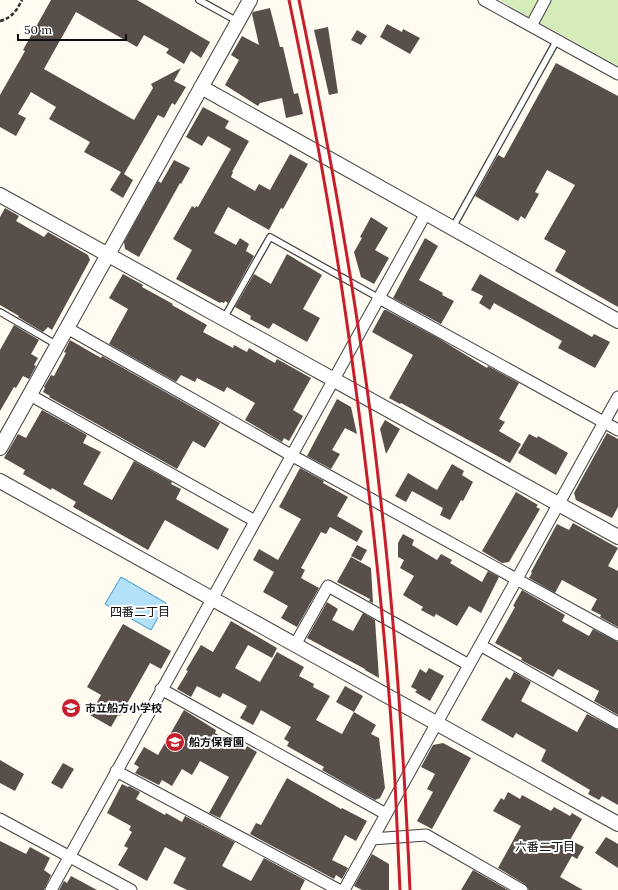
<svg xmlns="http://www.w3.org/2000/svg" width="618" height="890" font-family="Lora,'Noto Sans JP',serif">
	<rect width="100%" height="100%" fill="#fffbf0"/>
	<path fill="#d4ecb7" d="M499,0H618V66Z"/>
	<path fill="#b2e1f9" stroke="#359ad4" d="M121,577L166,603L151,630L105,604Z"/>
	<path fill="#584f4a" d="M51,0H137L210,42L201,58L191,51L184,64L166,53L169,49L144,35L137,47L76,12L44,69L134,120L153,88L151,84L181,68L174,81L186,87L175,105L172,103L164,118L158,115L124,174L133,180L123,198L110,190L121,172L84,152L90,142L49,119L56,107L31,92L18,114L26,118L16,136L0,127V95L25,51L23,50Z
		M270,8L280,47H283L294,94L298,93L303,114L286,118L282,98L260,103L258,106L225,85L239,60L231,55L242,36L259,45L252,14L253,12Z
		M387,24L402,32L403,29L420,38L410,54L380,37Z
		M328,27L338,93L329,95L314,30Z
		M357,30L367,36L361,45L351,40Z
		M556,63L618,96V307L555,271L566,251L544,239L575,185L547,170L535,192L539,194L525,219L521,216L518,221L475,196L498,155L504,158Z
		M203,107L229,121L225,128L249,141L232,172H233L231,177L255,191L259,184L270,190L290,154L308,164L283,209L281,208L269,230L228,207L214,233L236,245L240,238L249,244L246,251L254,256L228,303L225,301L224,303L221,302L220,303L176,279L192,250L173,239L192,206L195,208L196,206L198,207L231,149L208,136L202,146L186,137Z
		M174,160L190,168L181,184L180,183L139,257L125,249L124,242L158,181L161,183Z
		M5,208L19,216L16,221L44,237L48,232L88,255L90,260L52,330L48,327L43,332L18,317L19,316L0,305V217Z
		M371,217L388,228L375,250L389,258L374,284L361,277L354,252L362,238L360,237Z
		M425,238L438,246L419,280L443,293L442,295L454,301L441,324L393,298Z
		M287,254L322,275L303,309L320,318L307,342L273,323L269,329L250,319L251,316L235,307L254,274L271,284Z
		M123,274L143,285L142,287L173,304L172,305L207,325L203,332L233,348L234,345L247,352L249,348L275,363L277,359L311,378L293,410L303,416L289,441L284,438L282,442L245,420L255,403L227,387L224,392L197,378L195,382L181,375L176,382L109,344L128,309L109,298Z
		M480,274L592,337L594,334L610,342L595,368L558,348L562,341L494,303L490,310L479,303L483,296L471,290Z
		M384,310H386L438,338L487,368L488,366L519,383L499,419L505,422L499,431L521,444L510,463L401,403L400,404L389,398L413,355L372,332Z
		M14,325L39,340L31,354L38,358L34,365L36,366L29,379L23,376L16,388L14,387L0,411V350Z
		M70,340L101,358L102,356L220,423L205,448L193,441L177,469L49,397L50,396L43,392L45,388L44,387L51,375L54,376L66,353L64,352Z
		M337,399L351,407L357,434L345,428L332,450L340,454L331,469L307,456Z
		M42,410L87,435L83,443L101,452L83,484L112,500L134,461L172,482L171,484L181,489L176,499L229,529L218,550L165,520L148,550L73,507L76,502L52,488L51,490L23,474L25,470L4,458L18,434L26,438Z
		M385,420L400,429L386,454L380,429Z
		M607,433L618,439V507L612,518L576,500L574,493Z
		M529,434L537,438L538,436L568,453L556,475L518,453Z
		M452,464L464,471L462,475L473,482L463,501L461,500L450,520L440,515L443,508L412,491L406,502L395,496L408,473L437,490Z
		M300,468L324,481L323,483L348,497L337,516L363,531L357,542L330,527L326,534L321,532L301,568L305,570L301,578L319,588L297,627L281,618L288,606L263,592L274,572L253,560L259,549L278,560L301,519L279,507Z
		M516,492L538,505L536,507L540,509L509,562L502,563L482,551Z
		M573,523L618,548L608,566L618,571V627L600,617L601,615L591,610L597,599L562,580L555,593L529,578L532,573L531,572L557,524L569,530Z
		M403,534L414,540L412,545L437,560L441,554L452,560L450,563L482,582L488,571L499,577L481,613L469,606L457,626L436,614L434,617L421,610L423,607L403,595L414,576L400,568L404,560L398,557V543Z
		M357,545L367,550L361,561L351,556Z
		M351,557L371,568L373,603L369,601L370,599L337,582Z
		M522,590L565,615L562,621L589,636L593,629L618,642V715L594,701L599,691L558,669L553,677L521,660L522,658L495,643L515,607L513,606Z
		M327,602L338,609L332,620L353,631L363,613L375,620L379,678L365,670V669L307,638Z
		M231,621L277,648L272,658L248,645L235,668L260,682L277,652L304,667L299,676L314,684L313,687L330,696L316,720L342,734L354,712L376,725L371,734L379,738L385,788L380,798L375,800L348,785L322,770L324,767L287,746L289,742L284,739L291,727L261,710L253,725L240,718L247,706L223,693L220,698L197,686L191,697L177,689L188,671L186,670L201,645L213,652Z
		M123,624L171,651L161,669L150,663L120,716L118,715L111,727L90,715L101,695L87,687Z
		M429,668L444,676L430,701L415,692L417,690L411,687L420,669L426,673Z
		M514,672L531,682L521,701L577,732L587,714L618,730V805L602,796L599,800L588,794L590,790L541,761L546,750L516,733L513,738L481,720L506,677L510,680Z
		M345,686L363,696L354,712L336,702Z
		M184,710L216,730L215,733L245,750L247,746L257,752L220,818L209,813L229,777L200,761L192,775L182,769L172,786L162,780L159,785L135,773L139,767L134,764L144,747L158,755Z
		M443,743L471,758L432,829L417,821L433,792L427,789L435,774L421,767L433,745Z
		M0,760L24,774L15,791L0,783Z
		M63,763L74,769L62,789L51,783Z
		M287,778L341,809L342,808L367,821L356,841L345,835L332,860L348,868L342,879L336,875L334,879L250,834L256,823L261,825Z
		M122,784L128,787L129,786L140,792L136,799L165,815L166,813L182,822L185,816L235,842L222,866L251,881L264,858L305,880L300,890H187L173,883L186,858L165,847L147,881L118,865L128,848L124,846L132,832L129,830L131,826L107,813Z
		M508,792L520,799L522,795L551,811L554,807L570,816L572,813L582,819L570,840L584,847L577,859L572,856L560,877L583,890H529L525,884L498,868L521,826L493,811L501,798L504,800Z
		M606,837L618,844V868L595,853Z
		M0,841L26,854L30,847L50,858L44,870L51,875L44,890H0Z
		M372,854L389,864V890H362L354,886Z
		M473,870L508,890H461Z
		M71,876L97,890H59L64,881L67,883Z"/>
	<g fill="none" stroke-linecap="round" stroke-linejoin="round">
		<defs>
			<path id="service" d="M199,0L237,21
				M453,227L557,40
				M0,312L57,345
				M224,318L270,237L379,298"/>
			<path id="minor" d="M484,0L618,74
				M531,26L545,0
				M379,298L618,430
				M67,328L291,455L618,635
				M30,395L255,521
				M295,645L328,586L469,665
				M480,645L618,723
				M161,689L386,814
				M116,771L339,890
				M0,819L131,890
				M372,839L426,835L522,890
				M51,890L426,213
				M344,890L618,397"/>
			<path id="tertiary" d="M201,87L618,321
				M0,195L618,537
				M0,448L250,0
				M0,481L618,824"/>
		</defs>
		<use href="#service" stroke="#414141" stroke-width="8"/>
		<use href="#minor" stroke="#414141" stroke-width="13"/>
		<use href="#tertiary" stroke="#414141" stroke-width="16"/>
		<path stroke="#303030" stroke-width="2.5" stroke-dasharray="4 2" stroke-linecap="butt" d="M0,21C12,18 17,10 22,0"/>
		<use href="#service" stroke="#fff" stroke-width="5.5"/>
		<use href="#minor" stroke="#fff" stroke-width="11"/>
		<use href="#tertiary" stroke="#fff" stroke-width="14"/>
		<path stroke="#c61f2c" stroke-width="3" d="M289,0C314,119 336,239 352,360C371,499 387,641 395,782C397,818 398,854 400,890
			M299,0C332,160 361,322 379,485C395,620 404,755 410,890"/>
	</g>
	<defs>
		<symbol id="school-disc" viewBox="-11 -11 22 22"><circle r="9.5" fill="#c61f2c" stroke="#fff"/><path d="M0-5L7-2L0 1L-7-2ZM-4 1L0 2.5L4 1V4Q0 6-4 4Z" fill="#fff"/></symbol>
	</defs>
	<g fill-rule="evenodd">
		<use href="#school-disc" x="60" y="697" width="22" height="22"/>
		<use href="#school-disc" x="164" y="731" width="22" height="22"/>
	</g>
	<g text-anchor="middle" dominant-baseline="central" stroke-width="4" stroke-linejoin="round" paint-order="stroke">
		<g font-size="11" font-weight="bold" fill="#0e0e0e" stroke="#fff" text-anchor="start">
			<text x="85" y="708">市立船方小学校</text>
			<text x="189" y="742">船方保育園</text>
		</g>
		<g font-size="12" fill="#0e0e0e" stroke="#fff">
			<text x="140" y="611">四番二丁目</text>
			<text x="545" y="846">六番二丁目</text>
		</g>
	</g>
	<path d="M18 34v6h108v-6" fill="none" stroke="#0e0e0e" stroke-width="2"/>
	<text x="24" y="34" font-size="12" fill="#0e0e0e" stroke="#ffffff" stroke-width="3" paint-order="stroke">50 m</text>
</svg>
